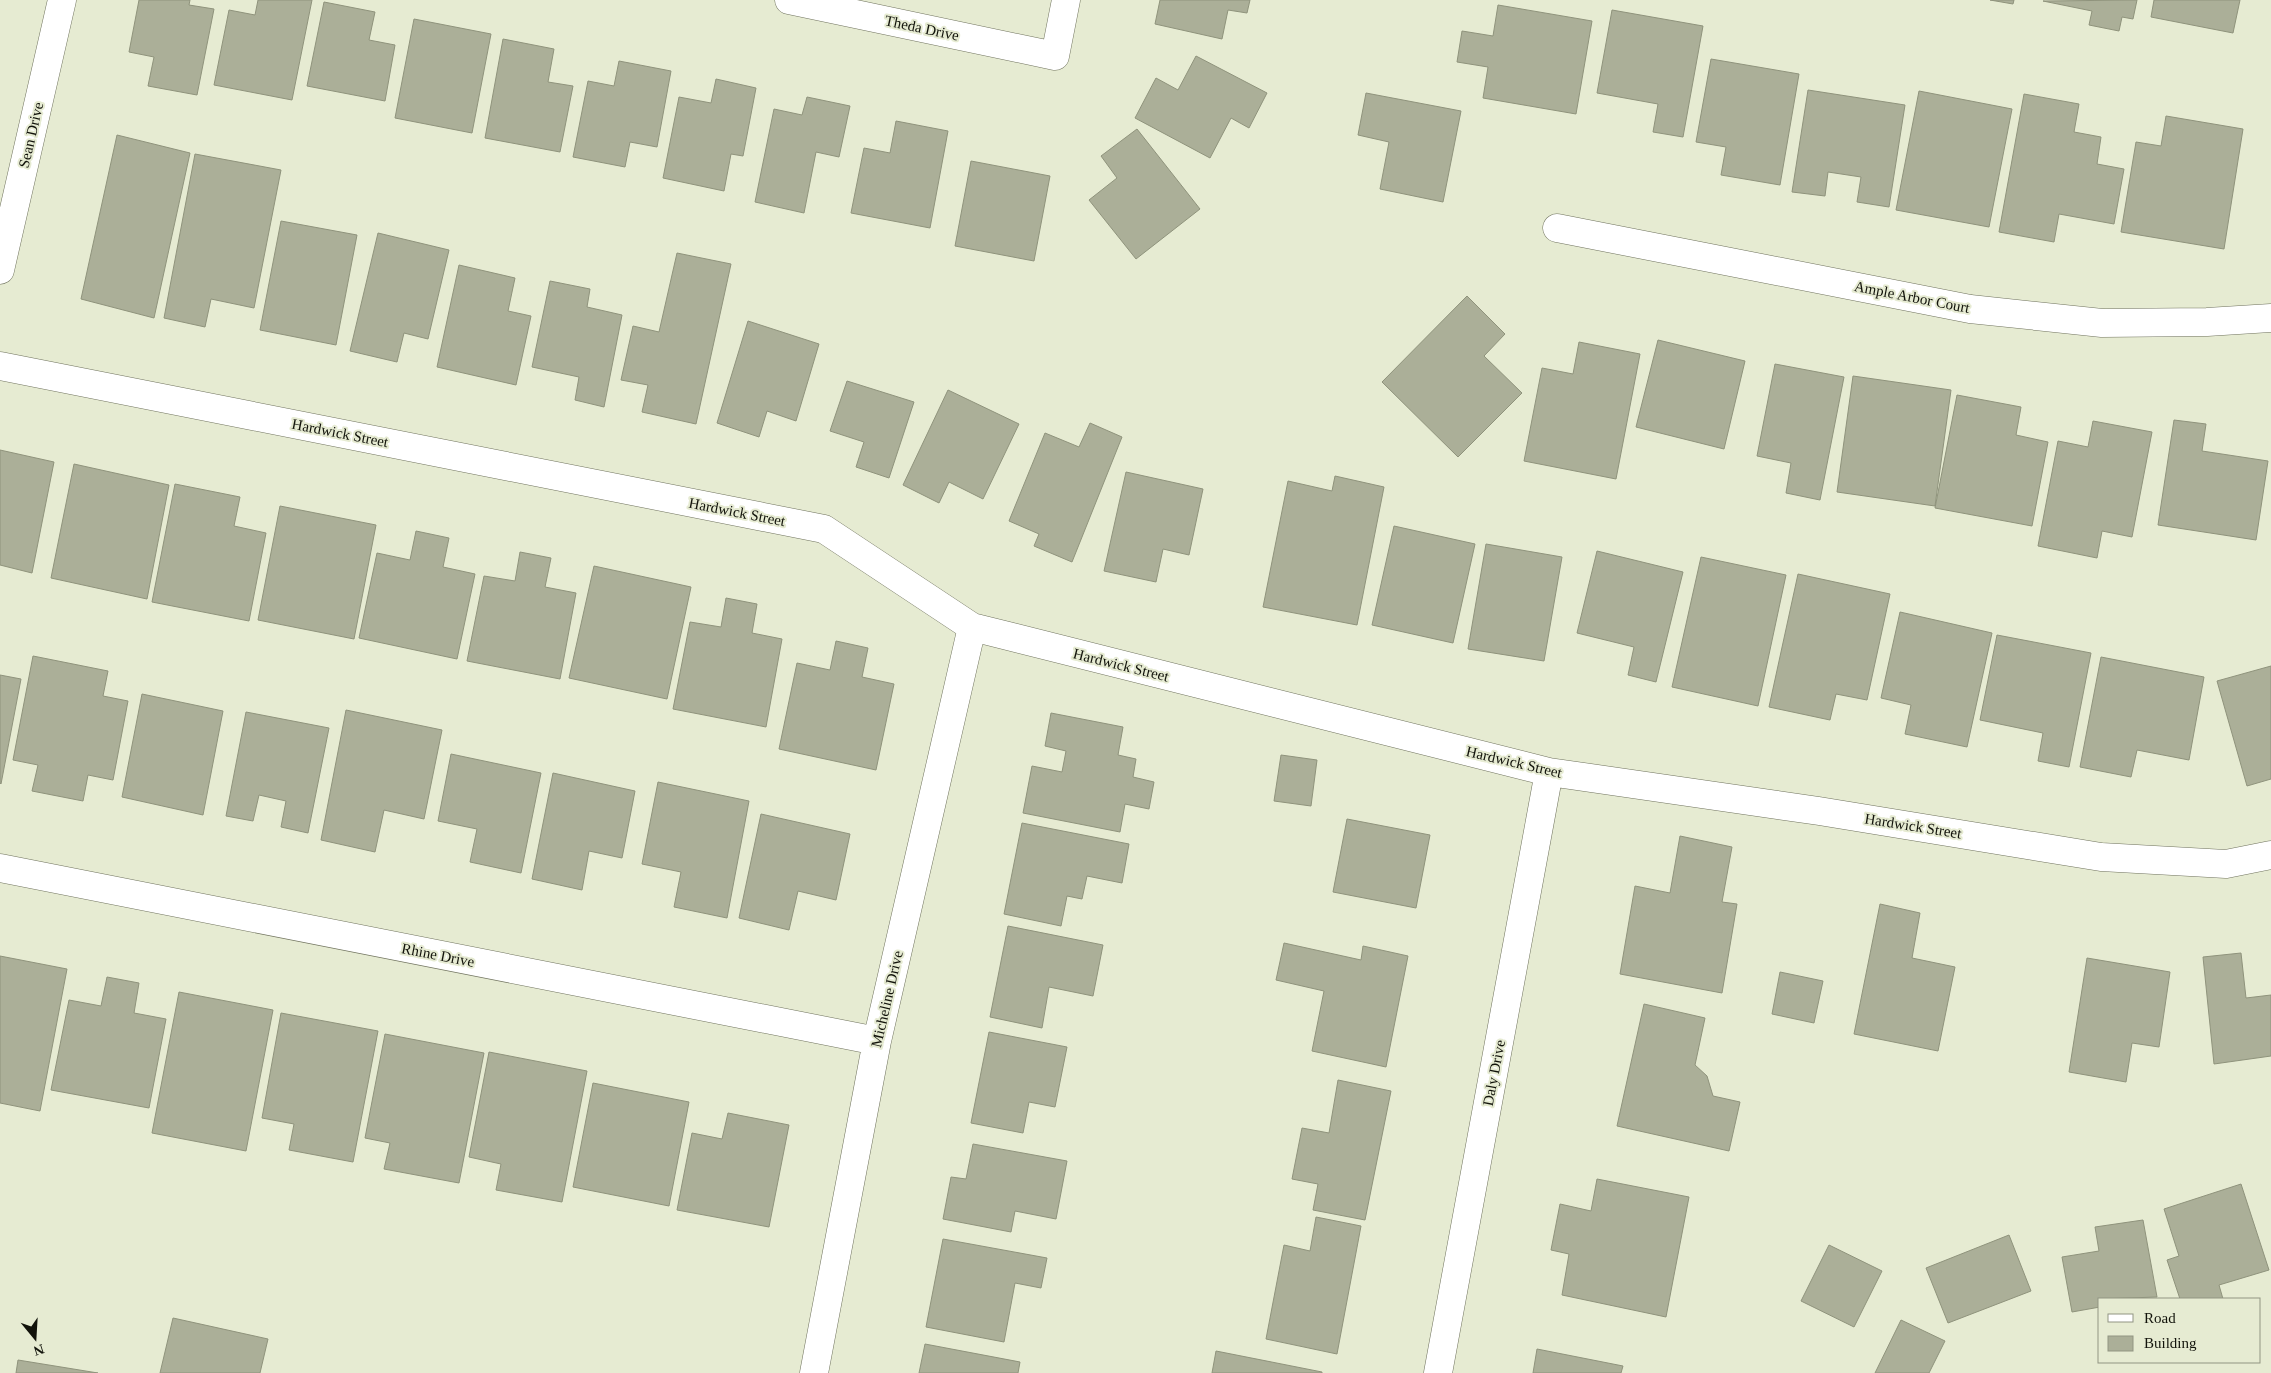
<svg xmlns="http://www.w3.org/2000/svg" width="2271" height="1373" font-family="Georgia,serif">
	<rect width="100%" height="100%" fill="#e6ebd2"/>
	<path fill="#abaf98" stroke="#8f937c" d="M139,0H190L189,5L214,9L197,95L148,86L154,57L129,52Z
		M258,0H312L292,100L214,85L229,10L255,15Z
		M1160,0H1250L1247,13L1228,10L1222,39L1155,24Z
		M1990,0H2014L2013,4Z
		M2137,0L2133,19L2122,17L2119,31L2089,25L2092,11L2043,1Z
		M2154,0H2240L2233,33L2151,17Z
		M324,2L375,12L369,40L395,45L385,101L307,86Z
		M1498,5L1592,21L1576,114L1483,98L1488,67L1457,62L1462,31L1493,36Z
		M1612,10L1703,26L1683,137L1653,132L1658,104L1597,93Z
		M414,19L491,34L472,133L395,118Z
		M503,39L554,49L548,82L573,86L560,152L485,138Z
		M1196,56L1267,93L1249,128L1231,118L1210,158L1135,118L1156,78L1178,90Z
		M1711,59L1799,74L1780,185L1721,175L1726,147L1696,142Z
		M619,61L671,71L657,147L630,142L625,167L573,157L588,81L614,86Z
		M716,79L756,88L743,156L731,154L724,191L663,178L679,97L711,103Z
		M1808,90L1905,105L1889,207L1857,202L1861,177L1828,172L1825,196L1792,192Z
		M1919,91L2012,109L1989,227L1896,210Z
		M1366,93L1461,111L1443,202L1380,189L1389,142L1358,135Z
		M2024,94L2079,104L2074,132L2101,137L2097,164L2124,169L2114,224L2059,214L2054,242L1999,232Z
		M807,97L850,106L839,157L816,152L804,213L755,202L774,109L802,115Z
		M2166,116L2243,129L2224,249L2121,232L2136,142L2161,146Z
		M896,121L948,131L930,228L851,213L864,148L890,153Z
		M1137,129L1200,209L1136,259L1089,200L1117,178L1101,156Z
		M117,135L190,153L154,318L81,299Z
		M195,154L281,170L254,308L211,299L205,327L164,318Z
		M971,161L1050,176L1034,261L955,246Z
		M281,221L357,235L336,345L260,330Z
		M378,233L449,250L428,339L404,333L397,362L350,351Z
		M677,253L731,264L696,424L642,412L648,385L621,380L633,326L659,332Z
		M459,265L515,278L508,311L531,316L516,385L437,367Z
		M550,281L590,289L587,307L622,315L604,407L575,400L579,377L532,367Z
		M1467,296L1505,334L1484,356L1522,393L1458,457L1382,382Z
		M748,321L819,344L796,421L767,411L759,437L717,423Z
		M1658,340L1745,361L1724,449L1636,427Z
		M1579,342L1640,354L1616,479L1524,461L1542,368L1573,374Z
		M1775,364L1844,377L1820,500L1786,493L1791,463L1757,456Z
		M1853,376L1951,390L1935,506L1837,492Z
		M847,381L914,402L889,478L856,467L864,442L830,431Z
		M948,390L1019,424L983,499L949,482L939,503L903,485Z
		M1957,395L2021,407L2016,435L2048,442L2032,526L1935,508Z
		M2174,420L2206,424L2202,451L2268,461L2256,540L2158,525Z
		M2093,421L2152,432L2132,537L2102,531L2097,558L2038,546L2058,441L2088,447Z
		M1090,423L1122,437L1072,562L1034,546L1039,534L1009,521L1045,433L1079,447Z
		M0,450L54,462L32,573L0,565Z
		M74,464L169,485L147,599L51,578Z
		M1126,472L1203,489L1189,555L1163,549L1156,582L1104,571Z
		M1335,476L1384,487L1357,625L1263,607L1288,481L1332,491Z
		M175,484L240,497L234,526L266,533L249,621L152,602Z
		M280,506L376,525L354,639L258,620Z
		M1394,526L1475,544L1453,643L1372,625Z
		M416,531L449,538L443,567L475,574L457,659L359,638L377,553L410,560Z
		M1486,544L1562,557L1544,661L1468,649Z
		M1597,551L1683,572L1656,682L1628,675L1634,647L1577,633Z
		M520,552L551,558L545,587L576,593L560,679L467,661L484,576L515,581Z
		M1701,557L1786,575L1758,706L1672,687Z
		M594,566L691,587L667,699L569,678Z
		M1798,574L1890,594L1867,700L1836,694L1830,720L1769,707Z
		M726,598L757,604L752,633L782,639L766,727L673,709L690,622L721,627Z
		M1900,612L1992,633L1967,747L1905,734L1911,705L1881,698Z
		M1997,635L2091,653L2069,767L2038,761L2043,733L1980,720Z
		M836,641L868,648L862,677L894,684L876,770L779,749L797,663L830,670Z
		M33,656L108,671L103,696L128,701L113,780L88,775L83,801L32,791L38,765L13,760Z
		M2101,657L2204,677L2189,760L2137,750L2131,777L2080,767Z
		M2271,666V779L2247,786L2217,681Z
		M0,675L21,679L1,784L0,783Z
		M142,694L223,711L203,815L122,797Z
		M346,710L442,730L424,819L384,810L375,852L321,840Z
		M246,712L329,728L308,833L281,827L286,801L259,795L253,821L226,816Z
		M1051,713L1123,727L1118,755L1136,759L1133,777L1154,782L1149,809L1125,804L1120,832L1023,813L1032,766L1062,772L1066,751L1045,746Z
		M451,754L541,773L521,873L470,862L477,829L438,821Z
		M1281,755L1317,760L1311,806L1274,801Z
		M553,773L635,791L622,858L589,851L582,890L532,879Z
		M658,782L749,801L727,918L674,907L681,872L642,864Z
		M761,814L850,834L836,900L798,891L789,930L739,918Z
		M1347,819L1430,835L1416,908L1333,892Z
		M1022,823L1129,844L1122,883L1087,876L1082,899L1067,896L1061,926L1004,914Z
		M1680,836L1732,847L1722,902L1737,904L1722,993L1620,974L1635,886L1670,893Z
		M1880,904L1920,913L1912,958L1955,967L1938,1051L1854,1034Z
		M1008,926L1103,945L1093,996L1049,987L1042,1028L990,1017Z
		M1284,943L1361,960L1363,946L1408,956L1386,1067L1312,1051L1324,991L1276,980Z
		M2241,953L2246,998L2271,995V1056L2214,1064L2203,957Z
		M0,956L67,969L40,1111L0,1103Z
		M2087,958L2170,972L2159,1047L2132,1043L2126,1082L2069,1072Z
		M1780,972L1823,981L1814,1023L1772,1014Z
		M107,977L139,983L134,1013L166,1019L149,1108L51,1090L69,1000L101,1006Z
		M179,992L273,1010L246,1151L152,1133Z
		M1644,1004L1705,1018L1695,1065L1707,1076L1713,1096L1740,1102L1729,1151L1617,1126Z
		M281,1013L378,1031L353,1162L289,1150L294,1124L262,1118Z
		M989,1032L1067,1047L1055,1107L1029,1102L1023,1133L971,1123Z
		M385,1034L484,1053L459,1183L384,1169L390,1143L365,1138Z
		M489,1052L587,1071L562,1202L496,1190L501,1164L469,1157Z
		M1338,1080L1391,1091L1365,1220L1313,1210L1318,1184L1292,1179L1302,1128L1329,1133Z
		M593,1083L689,1102L669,1206L573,1187Z
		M728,1113L789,1125L769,1227L677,1210L692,1133L722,1139Z
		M973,1144L1067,1161L1056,1219L1015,1211L1011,1232L943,1219L951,1177L966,1179Z
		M1597,1179L1689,1197L1666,1317L1562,1295L1569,1254L1551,1250L1560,1204L1591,1211Z
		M2241,1184L2269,1270L2219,1285L2223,1299H2180L2167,1260L2179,1256L2164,1209Z
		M1316,1217L1361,1226L1337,1354L1266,1339L1284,1245L1310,1251Z
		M2143,1220L2157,1297L2100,1299V1307L2072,1312L2062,1257L2099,1251L2095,1227Z
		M2009,1235L2031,1291L1948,1323L1926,1268Z
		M943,1239L1047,1258L1041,1288L1015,1283L1004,1342L926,1327Z
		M1829,1245L1882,1271L1854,1327L1801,1301Z
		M173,1318L268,1339L260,1373H160Z
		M1901,1320L1945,1341L1929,1373H1875Z
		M925,1344L1020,1362L1018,1373H919Z
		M1537,1349L1623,1366L1621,1373H1533Z
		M1216,1351L1322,1372V1373H1212Z
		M18,1360L98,1373H16Z"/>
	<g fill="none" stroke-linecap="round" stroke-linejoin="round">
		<defs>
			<path id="minor" d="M789,0L1055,56L1066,0
				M1557,228L1970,309L2102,323L2207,322L2271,318
				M0,270L62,0
				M0,366L824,529L972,627L1549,772L1819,811L2101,857L2226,864L2271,855
				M0,868L877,1041
				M814,1373L877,1041L972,627
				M1438,1373L1549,772"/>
		</defs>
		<use href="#minor" stroke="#70735e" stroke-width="29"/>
		<use href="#minor" stroke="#fff" stroke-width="28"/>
	</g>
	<g text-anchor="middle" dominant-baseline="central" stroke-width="4" stroke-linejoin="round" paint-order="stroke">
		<g font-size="15" fill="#12130b" stroke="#e6ebd2">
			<text transform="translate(922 28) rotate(12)">Theda Drive</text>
			<text transform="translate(31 135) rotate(-77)">Sean Drive</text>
			<text transform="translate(1912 297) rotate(11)">Ample Arbor Court</text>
			<text transform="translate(340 433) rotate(11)">Hardwick Street</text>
			<text transform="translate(737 512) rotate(11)">Hardwick Street</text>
			<text transform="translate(1121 665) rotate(14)">Hardwick Street</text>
			<text transform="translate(1514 762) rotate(13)">Hardwick Street</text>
			<text transform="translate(1913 826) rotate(9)">Hardwick Street</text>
			<text transform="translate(438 955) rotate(11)">Rhine Drive</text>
			<text transform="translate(887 999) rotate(-77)">Micheline Drive</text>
			<text transform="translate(1494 1073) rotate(-79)">Daly Drive</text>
		</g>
	</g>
	<rect x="2098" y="1298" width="162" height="65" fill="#e6ebd2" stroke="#919582"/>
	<rect x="2108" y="1314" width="25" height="8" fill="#ffffff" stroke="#919582"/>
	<text x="2144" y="1323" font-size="15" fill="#12130b">Road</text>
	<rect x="2108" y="1336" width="25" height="15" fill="#abaf98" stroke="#919582"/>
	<text x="2144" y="1348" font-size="15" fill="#12130b">Building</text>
	<g transform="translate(35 1338) rotate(162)" stroke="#e6ebd2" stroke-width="4" paint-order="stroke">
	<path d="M0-4L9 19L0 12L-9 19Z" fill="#12130b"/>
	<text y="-8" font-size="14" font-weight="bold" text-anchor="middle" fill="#12130b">N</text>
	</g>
</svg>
